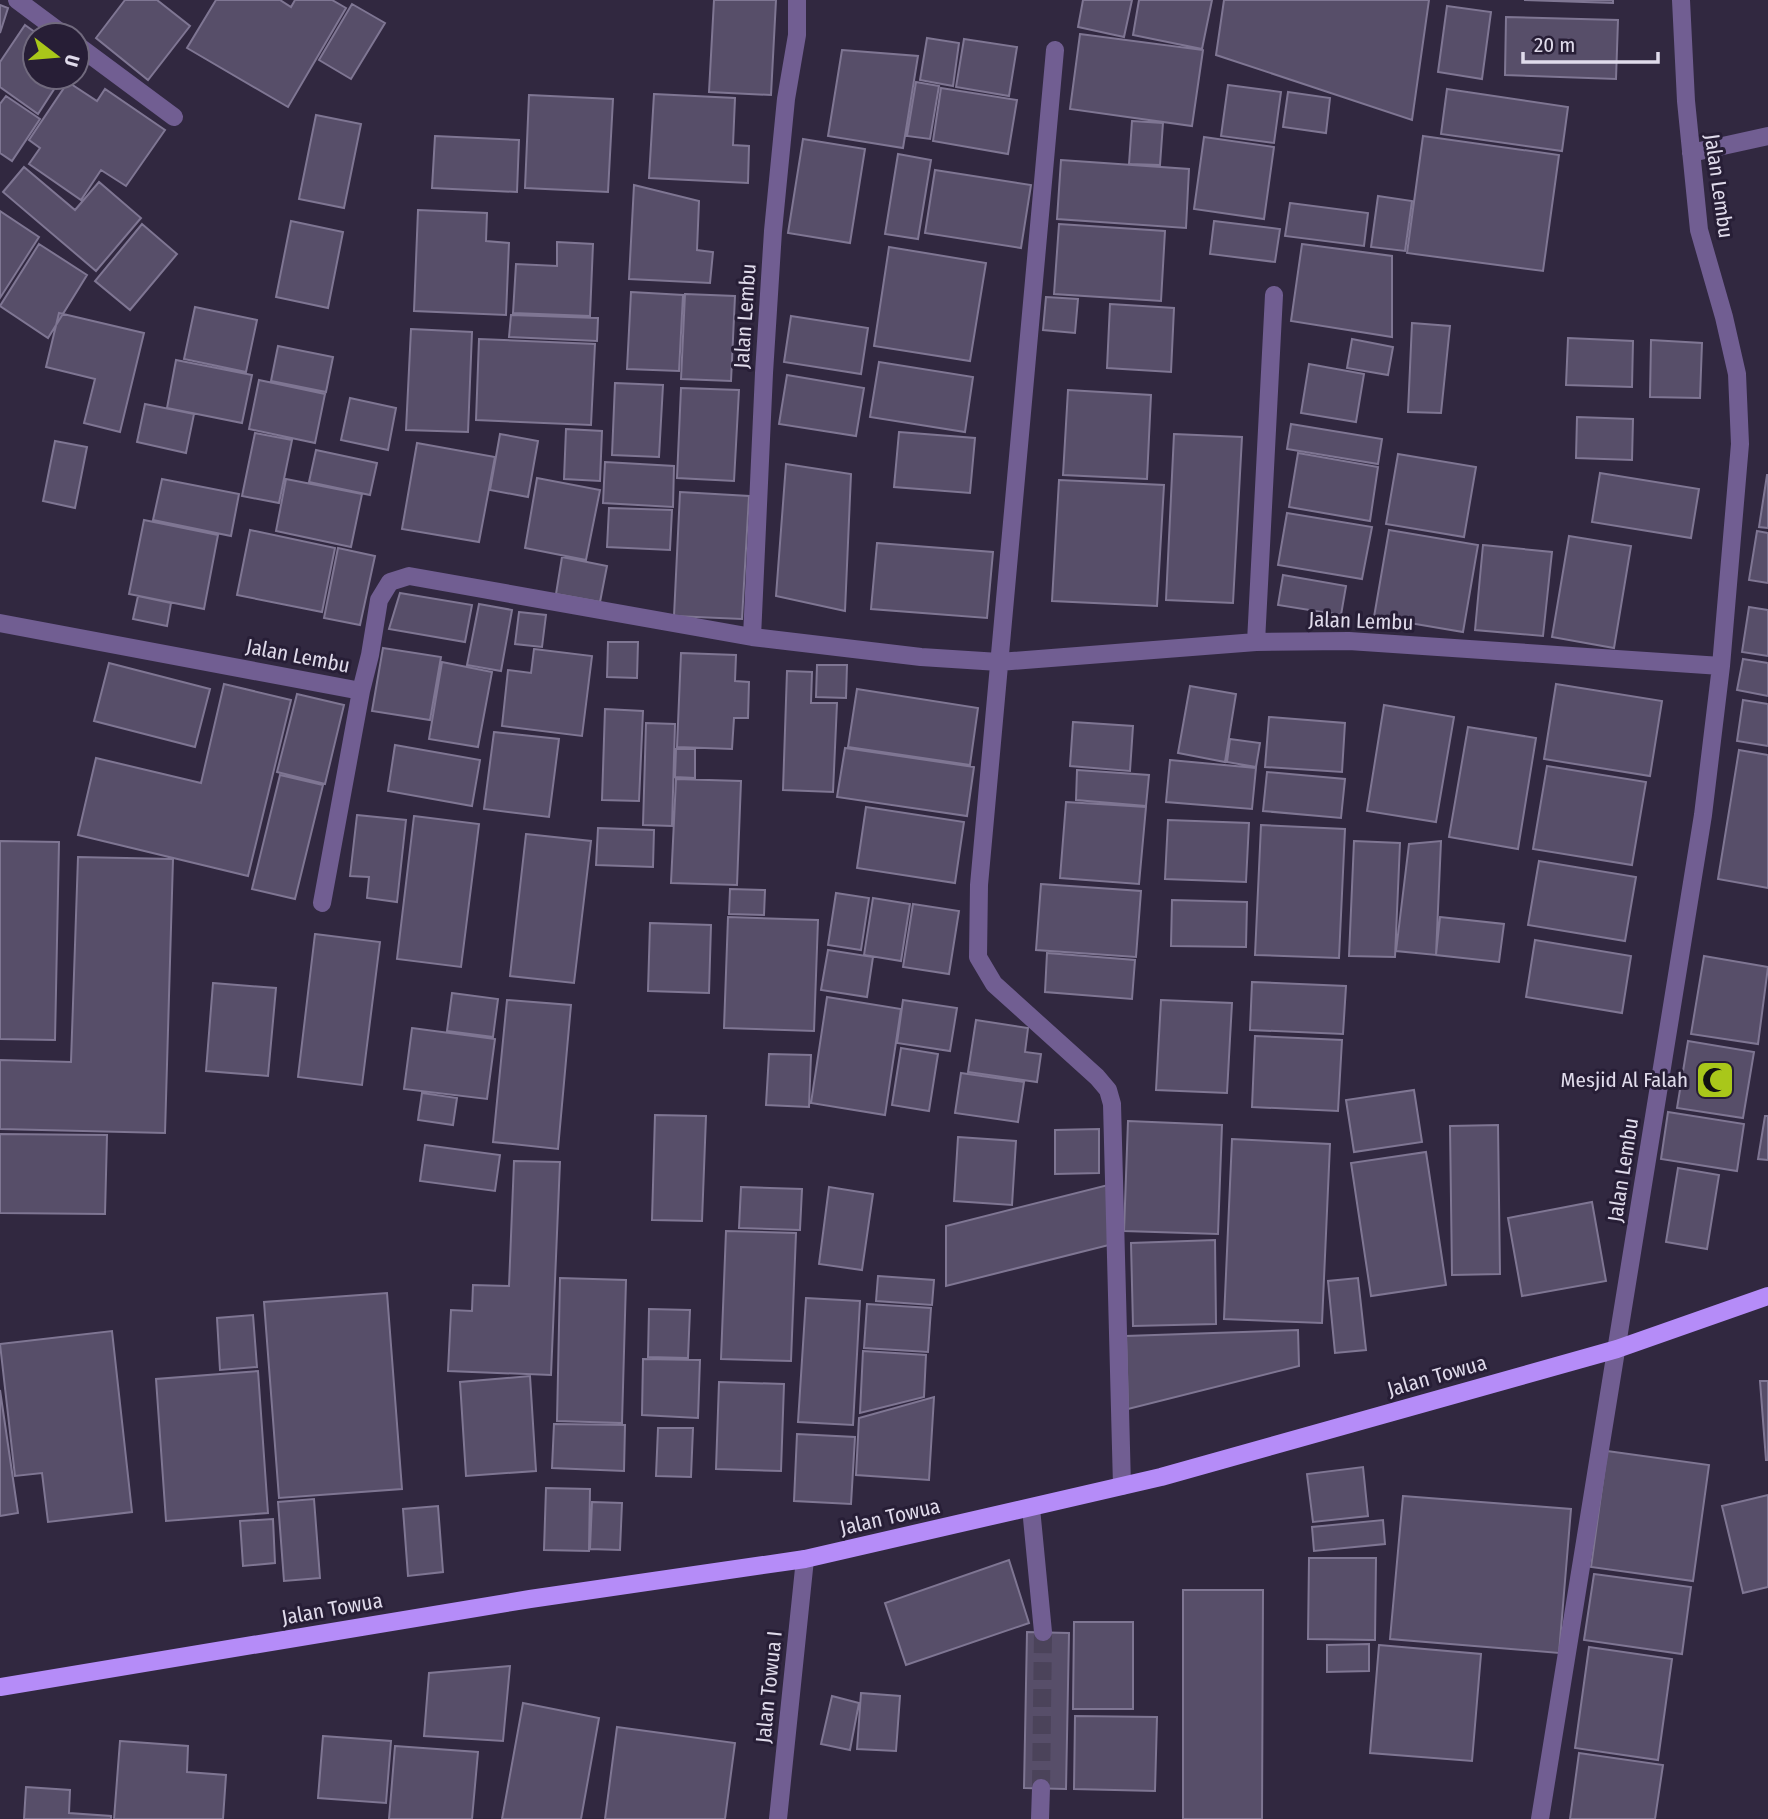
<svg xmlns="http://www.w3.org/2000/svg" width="1768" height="1819" font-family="'Fira Sans Condensed',sans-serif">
	<rect width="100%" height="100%" fill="#312840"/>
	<path fill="#574e69" stroke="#7f7693" stroke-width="2" d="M125,0H157L190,26L148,80L96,38Z
		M216,0H280L291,7L295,0H332L346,8L288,107L187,48Z
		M714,0H776L771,95L709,92Z
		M1083,0H1132L1124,37L1078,27Z
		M1139,0H1212L1202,49L1133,35Z
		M1224,0H1429L1412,120L1216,55Z
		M1524,0H1613V3Z
		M352,4L385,23L351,79L319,60Z
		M0,5L8,8L0,33Z
		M1447,6L1491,12L1482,79L1438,72Z
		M1506,17L1618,20L1616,79L1505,75Z
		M25,25L39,35H35V77H62L38,114L0,87V62Z
		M1080,34L1203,50L1192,126L1070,109Z
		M927,38L959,43L953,86L920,80Z
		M964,39L1017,47L1009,96L956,87Z
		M842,50L918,56L903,148L828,136Z
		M68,82L97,101L105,89L165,130L126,186L101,170L81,200L29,164L40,148L29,140Z
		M916,82L939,86L930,139L907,136Z
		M1228,85L1281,92L1274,143L1221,136Z
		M941,88L1017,100L1008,154L933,141Z
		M1447,89L1568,107L1562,151L1441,134Z
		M1288,92L1330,98L1326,133L1283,127Z
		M654,94L735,98L733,145L749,146L748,183L649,178Z
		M529,95L613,99L608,192L525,188Z
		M6,96L40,119L12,161L0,153V104Z
		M316,115L361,124L344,208L299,199Z
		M1132,121L1163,123L1160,165L1129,164Z
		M435,136L519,140L517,192L432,188Z
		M1423,136L1559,155L1543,271L1407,253Z
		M1204,137L1274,147L1264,219L1194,209Z
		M803,139L865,149L850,243L788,233Z
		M898,154L931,160L918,239L885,234Z
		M1061,160L1189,169L1186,228L1057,219Z
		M24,167L75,210L99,182L141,218L96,271L3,192Z
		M935,170L1031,185L1021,248L925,233Z
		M634,185L699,201L697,250L713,252L710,283L629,279Z
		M1378,196L1412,201L1405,251L1371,247Z
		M1290,203L1368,213L1364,246L1285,236Z
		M418,210L487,213L486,241L509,243L506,315L414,311Z
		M0,211L39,237L0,298Z
		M291,221L343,232L328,308L276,297Z
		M1214,221L1280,229L1275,262L1210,254Z
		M142,224L177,254L130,310L95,281Z
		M1059,224L1165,231L1161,301L1054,294Z
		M557,242L593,244L590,316L513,313L516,264L557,266Z
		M39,244L87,275L48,338L0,306Z
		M1302,244L1392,256V337L1291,321Z
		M889,247L986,263L970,361L874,346Z
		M631,292L683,295L679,371L627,369Z
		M685,294L735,296L731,381L681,379Z
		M1046,297L1078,299L1075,333L1043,330Z
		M1110,304L1174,308L1171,372L1107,368Z
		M195,307L257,320L246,372L184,359Z
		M59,313L144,333L120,432L84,423L95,379L46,367Z
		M511,315L598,318L597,341L509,337Z
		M791,316L868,328L861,374L784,362Z
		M1412,323L1450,326L1441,413L1408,412Z
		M411,329L472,332L468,432L406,430Z
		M1568,338L1633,341L1632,387L1566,385Z
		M479,339L595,344L591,425L476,420Z
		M1352,339L1393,347L1388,375L1347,368Z
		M1651,340L1702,343L1700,398L1650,397Z
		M278,346L333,357L326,392L271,381Z
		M176,360L252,375L242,423L167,408Z
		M879,362L973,377L965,432L870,417Z
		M1309,364L1364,374L1356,422L1301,413Z
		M787,375L864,388L856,436L779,424Z
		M259,380L325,394L315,443L249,429Z
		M615,383L663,385L659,457L612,455Z
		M681,388L739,390L734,481L677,478Z
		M1068,390L1151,395L1147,479L1063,475Z
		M350,398L396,408L388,450L341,440Z
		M145,404L194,414L186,453L137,442Z
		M1577,417L1633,419L1632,460L1576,458Z
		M1291,424L1382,439L1378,464L1287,449Z
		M566,429L602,431L600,481L564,479Z
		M899,432L975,438L970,493L894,487Z
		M255,433L292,440L279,503L242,496Z
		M500,434L538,441L528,497L490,490Z
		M1174,434L1242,437L1233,603L1166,600Z
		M55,441L87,447L75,508L43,501Z
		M417,443L495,457L479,542L402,529Z
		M316,450L377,463L370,495L309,482Z
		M1298,453L1378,467L1370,521L1289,507Z
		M1398,454L1476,467L1464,537L1386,524Z
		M605,462L674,466L673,507L603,503Z
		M786,464L851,474L845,611L776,596Z
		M1600,473L1699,489L1691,538L1592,522Z
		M1767,475H1768V528L1759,527Z
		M537,478L600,490L586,560L525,548Z
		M162,479L239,494L231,536L153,520Z
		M286,479L362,494L351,547L276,531Z
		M1059,480L1164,485L1157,606L1052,601Z
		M680,492L749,496L742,619L674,616Z
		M609,508L672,510L670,550L607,547Z
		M1287,513L1372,527L1362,579L1278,565Z
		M144,520L218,535L204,609L129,594Z
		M250,530L335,548L322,612L237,595Z
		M1389,530L1478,545L1463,632L1374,617Z
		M1757,531L1768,533V583L1749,580Z
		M1569,536L1631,546L1614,648L1552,637Z
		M877,543L993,552L987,618L871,609Z
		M1483,545L1552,552L1543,636L1475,630Z
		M338,548L375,556L360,625L324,618Z
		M562,557L607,566L600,602L556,594Z
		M1283,575L1346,586L1341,615L1278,605Z
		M400,593L472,605L465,642L389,629Z
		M138,596L171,603L167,626L133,619Z
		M479,604L512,610L501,671L467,665Z
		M1749,607L1768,610V656L1742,652Z
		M519,612L546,615L542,647L515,644Z
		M608,642H638L637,678L607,677Z
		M383,648L441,657L430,720L372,711Z
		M534,649L592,656L582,736L502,726L508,670L531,673Z
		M681,653L736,655L735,681L749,682L748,718H734L732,749L677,747Z
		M1743,659L1768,663V696L1737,690Z
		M442,662L492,672L478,747L429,739Z
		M109,663L210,689L195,747L94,721Z
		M817,665H847L846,698L816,697Z
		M787,671L812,672L811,703H837L833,792L783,790Z
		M224,684L291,700L248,876L78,835L96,758L201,783Z
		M1556,684L1662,701L1650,776L1544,759Z
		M1190,686L1236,694L1225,762L1178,753Z
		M857,689L978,708L970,765L848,747Z
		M297,694L344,705L325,784L277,772Z
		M1743,700L1768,704V746L1737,741Z
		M1384,705L1454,717L1436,822L1367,811Z
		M605,709L643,711L639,801L602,800Z
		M1269,717L1345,723L1342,772L1265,767Z
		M1073,722L1133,726L1130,771L1070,766Z
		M646,723L675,724L672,826L643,825Z
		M1468,727L1536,738L1518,849L1449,837Z
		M494,732L559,739L549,817L484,809Z
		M1230,739L1260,743L1256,767L1227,762Z
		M395,745L480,760L472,806L388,791Z
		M845,748L974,767L967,816L837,797Z
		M676,749H695V778L675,777Z
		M1739,750L1768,755V888L1718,879Z
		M1170,760L1256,768L1252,809L1166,802Z
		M1547,766L1646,782L1632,865L1533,849Z
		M1077,770L1149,775L1146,806L1076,800Z
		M1267,772L1345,779L1341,818L1263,811Z
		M280,775L323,785L295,899L252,889Z
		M676,779L741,781L737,885L671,883Z
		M1066,802L1146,807L1139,884L1060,878Z
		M866,807L964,822L955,883L857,868Z
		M357,815L406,820L397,902L367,898L369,877L350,876Z
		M414,816L479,824L461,967L397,959Z
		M1168,820L1249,823L1246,882L1165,879Z
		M1261,825L1345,829L1339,958L1255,955Z
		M598,828L654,830L653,867L596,865Z
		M526,834L591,841L574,983L510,976Z
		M0,841L59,842L55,1040L0,1039Z
		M1354,841L1400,843L1395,957L1349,956Z
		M1441,841L1436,955L1396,951L1409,844Z
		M78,857L173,859L165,1133L0,1129V1060L71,1062Z
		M1539,861L1636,877L1625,941L1528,925Z
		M1041,884L1141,891L1136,957L1036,950Z
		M730,889L765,890L764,915L729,914Z
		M836,893L869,898L861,950L828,945Z
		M873,898L910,904L901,961L864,955Z
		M1172,900L1247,902L1246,947L1171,946Z
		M913,904L959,911L949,974L903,967Z
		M728,917L818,920L814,1031L724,1028Z
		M1440,917L1504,924L1499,962L1436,955Z
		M650,923L711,925L709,993L648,991Z
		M315,934L380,942L362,1085L298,1077Z
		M1535,940L1631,956L1622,1013L1526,997Z
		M828,950L873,957L867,997L821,990Z
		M1047,953L1135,960L1132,999L1045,992Z
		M1704,956L1768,967L1758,1044L1691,1034Z
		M1252,982L1346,986L1343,1034L1250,1030Z
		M213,983L276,988L268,1076L206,1071Z
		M452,993L498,999L493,1037L447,1031Z
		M827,997L901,1009L885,1115L811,1103Z
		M507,1000L571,1005L558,1149L493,1142Z
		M903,1000L957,1008L950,1051L897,1043Z
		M1161,1000L1232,1003L1227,1093L1156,1090Z
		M976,1020L1028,1028L1025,1052L1041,1054L1037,1082L968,1072Z
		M412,1028L495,1039L487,1099L404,1089Z
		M1255,1036L1342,1040L1338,1111L1252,1107Z
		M1688,1041L1754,1052L1743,1118L1677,1108Z
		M901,1048L938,1054L929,1111L892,1105Z
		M769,1054L811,1055L809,1107L766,1105Z
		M961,1073L1024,1082L1018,1122L955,1113Z
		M1414,1090L1422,1142L1354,1152L1346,1100Z
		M422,1093L457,1098L453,1125L418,1120Z
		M1668,1112L1744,1124L1737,1171L1661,1159Z
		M655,1115L706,1116L702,1221L652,1220Z
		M1765,1116H1768V1160L1758,1159Z
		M1128,1121L1222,1125L1218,1234L1124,1231Z
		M1498,1125L1500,1274L1452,1275L1450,1126Z
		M1099,1129V1173L1055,1174V1130Z
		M0,1134L107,1135L105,1214L0,1213Z
		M958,1137L1016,1141L1012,1205L954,1201Z
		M1232,1139L1330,1144L1322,1323L1224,1319Z
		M425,1145L500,1155L495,1191L420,1181Z
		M1426,1152L1446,1285L1371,1296L1351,1163Z
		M514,1161L560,1162L551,1375L448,1371L451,1310L472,1311L473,1285L509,1286Z
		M1678,1168L1719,1175L1707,1249L1666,1242Z
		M1112,1184L1109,1245L946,1286V1226Z
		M741,1187L802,1189L800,1230L739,1228Z
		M829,1187L873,1194L862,1270L819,1264Z
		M1592,1202L1606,1281L1522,1296L1508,1218Z
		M726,1231L796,1233L791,1361L721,1359Z
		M1215,1240L1216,1324L1133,1326L1131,1243Z
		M878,1276L934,1280L932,1305L876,1301Z
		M560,1278L626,1280L622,1423L557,1421Z
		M1358,1278L1366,1350L1335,1353L1328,1281Z
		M387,1293L402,1489L279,1498L264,1302Z
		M806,1298L860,1301L853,1425L798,1422Z
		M867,1304L931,1308L928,1352L864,1348Z
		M649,1309L690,1310L688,1358L648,1357Z
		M253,1315L257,1367L220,1370L217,1318Z
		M1298,1330L1299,1366L1128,1409L1126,1336Z
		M112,1331L132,1512L48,1522L42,1473L15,1476L0,1344Z
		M863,1351L926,1355L924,1397L860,1413Z
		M643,1359L700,1360L698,1418L642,1415Z
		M258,1371L268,1513L166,1521L156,1379Z
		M530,1376L536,1471L466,1476L460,1382Z
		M1760,1381H1768V1460H1766Z
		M719,1382L784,1384L781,1471L716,1469Z
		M0,1390L18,1513L0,1516Z
		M934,1397L929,1480L856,1475L859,1418Z
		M554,1424L625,1425L624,1471L552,1468Z
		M658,1428H693L691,1477L656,1476Z
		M797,1434L855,1437L851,1504L794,1501Z
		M1607,1451L1709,1465L1693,1581L1591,1567Z
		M1363,1467L1368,1516L1313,1522L1307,1474Z
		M546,1488L590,1489L589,1551L544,1550Z
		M1768,1495V1587L1743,1593L1722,1506Z
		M1403,1496L1571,1509L1559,1653L1390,1639Z
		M314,1499L320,1578L284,1581L278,1502Z
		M592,1502L622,1503L620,1550L590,1549Z
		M438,1506L443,1572L408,1576L403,1509Z
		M273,1519L275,1563L243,1566L240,1521Z
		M1383,1520L1385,1544L1314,1551L1312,1527Z
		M1309,1558H1376L1375,1640L1308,1639Z
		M1009,1560L1029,1623L906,1665L885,1603Z
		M1594,1574L1691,1587L1682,1654L1584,1640Z
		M1183,1590H1263L1262,1819H1183Z
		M1074,1622H1133V1709H1073Z
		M1027,1632L1069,1633L1066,1789L1024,1788Z
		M1369,1644V1671L1327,1672V1645Z
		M1379,1645L1481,1654L1472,1761L1370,1753Z
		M1589,1647L1672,1659L1658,1760L1575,1748Z
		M510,1666L503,1741L424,1736L429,1673Z
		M861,1693L900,1696L896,1751L857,1749Z
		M832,1696L859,1703L850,1750L821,1744Z
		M523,1703L599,1718L581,1819H502Z
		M1075,1716L1157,1717L1155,1791L1074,1789Z
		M617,1727L735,1743L725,1819H605Z
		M323,1736L391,1741L386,1803L318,1798Z
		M120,1741L188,1746L187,1772L226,1775L223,1819H114Z
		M395,1746L478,1752L472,1819H389Z
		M1579,1753L1663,1765L1655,1819H1570Z
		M26,1787L70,1790L69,1813L111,1816V1819H24Z"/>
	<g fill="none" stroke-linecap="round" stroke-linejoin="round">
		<path stroke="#4b435a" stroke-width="18" stroke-dasharray="18 9" stroke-linecap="butt" d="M1041,1788L1043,1632"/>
		<path stroke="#715e92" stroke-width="18" d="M17,0L64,35
			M77,45L174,117
			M1055,50L979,885L978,957L994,984L1097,1077L1108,1090L1112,1104L1122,1486
			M1691,153L1768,136
			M0,623L361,691L370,655L379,600L390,582L409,576L752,637L921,657L999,662L1256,642L1349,641L1721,666
			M752,637L764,373L773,231L786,99L797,35V0
			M1256,642L1274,295
			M322,903L361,691
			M1031,1508L1043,1632
			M778,1819L805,1559
			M1040,1819L1041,1788
			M1540,1819L1703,815L1721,666L1740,444L1737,374L1724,317L1699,230L1686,101L1681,0"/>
		<path stroke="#b58cf8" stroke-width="18" d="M0,1687L530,1599L805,1559L1161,1477L1617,1349L1768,1296"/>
	</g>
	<defs>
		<symbol id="mosque-square" viewBox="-11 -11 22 22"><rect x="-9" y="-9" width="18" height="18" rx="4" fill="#a9c71a" stroke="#271e36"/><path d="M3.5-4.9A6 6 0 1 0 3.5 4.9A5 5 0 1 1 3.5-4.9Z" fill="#111"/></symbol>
	</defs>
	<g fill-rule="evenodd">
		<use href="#mosque-square" x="1693" y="1058" width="44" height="44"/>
	</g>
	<g text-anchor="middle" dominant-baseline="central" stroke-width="6" stroke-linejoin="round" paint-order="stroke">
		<g font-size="21" fill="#e0dbeb" stroke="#271e36">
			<text transform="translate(1719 186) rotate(82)">Jalan Lembu</text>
			<text transform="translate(745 316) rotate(-86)">Jalan Lembu</text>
			<text transform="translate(1361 621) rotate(2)">Jalan Lembu</text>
			<text transform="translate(298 656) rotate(11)">Jalan Lembu</text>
			<text transform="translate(1623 1170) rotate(-81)">Jalan Lembu</text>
			<text transform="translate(1437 1376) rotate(-16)">Jalan Towua</text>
			<text transform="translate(890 1517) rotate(-13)">Jalan Towua</text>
			<text transform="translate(332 1609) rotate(-10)">Jalan Towua</text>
			<text transform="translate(769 1687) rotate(-84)">Jalan Towua I</text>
		</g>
		<g font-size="21" fill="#e0dbeb" stroke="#271e36" text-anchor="end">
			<text x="1688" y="1080">Mesjid Al Falah</text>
		</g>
	</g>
	<g transform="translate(56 56) rotate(106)"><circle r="33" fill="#271e36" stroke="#716a7e" stroke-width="2"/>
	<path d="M0-5L12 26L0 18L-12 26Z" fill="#a9c71a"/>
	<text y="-10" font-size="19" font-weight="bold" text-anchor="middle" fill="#e0dbeb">U</text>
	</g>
	<path d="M1523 52v10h135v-10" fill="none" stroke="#e0dbeb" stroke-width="3.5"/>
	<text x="1534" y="52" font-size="21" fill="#e0dbeb" stroke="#271e36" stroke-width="5" paint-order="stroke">20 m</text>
</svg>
